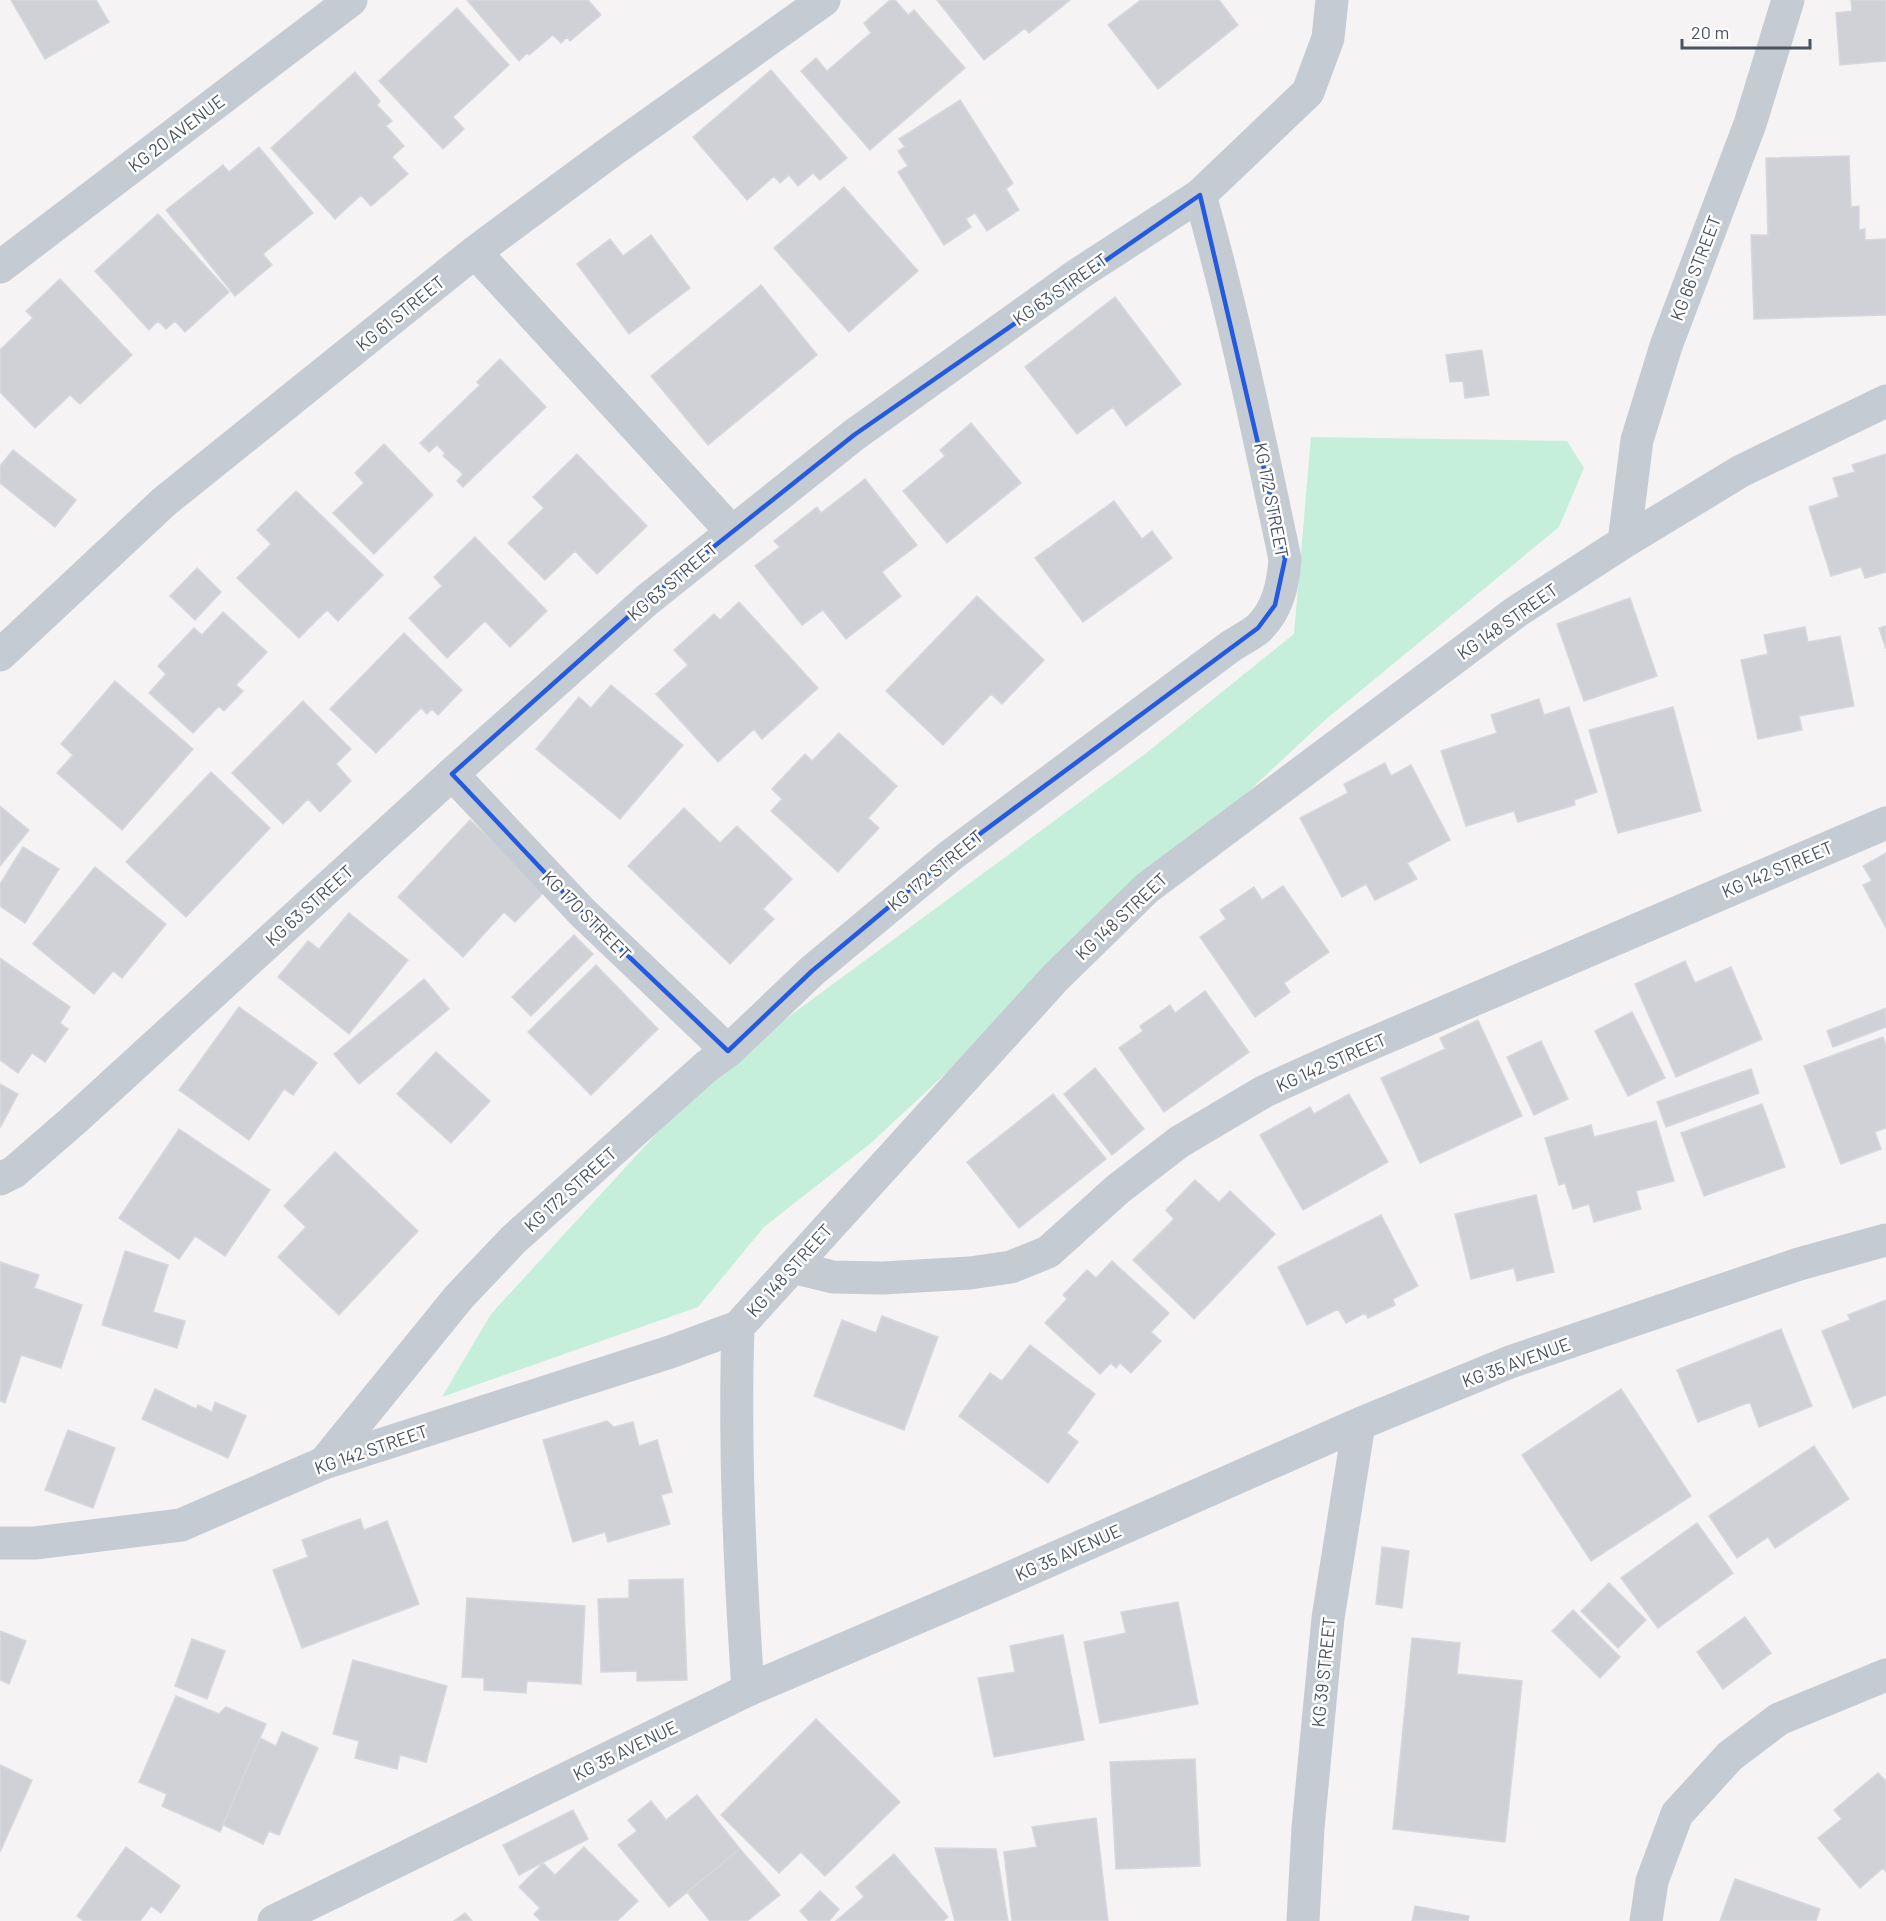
<svg xmlns="http://www.w3.org/2000/svg" width="1886" height="1921" font-family="Barlow,sans-serif">
	<rect width="100%" height="100%" fill="#f5f3f3"/>
	<path fill="#c5efdb" d="M1311,437L1567,441L1584,468L1559,527L1325,720L871,1143L764,1227L698,1307L442,1397L491,1314L711,1074L1145,754L1294,634Z"/>
	<path fill="#d0d1d6" stroke="#d7d8dd" stroke-width="1.5" d="M11,0H96L109,22L45,59Z
		M467,0H588L601,15L570,41L567,37L561,43L553,35L529,55L527,53L519,61Z
		M890,0H895L908,15L914,10L965,68L870,150L801,71L816,58L827,71L871,33L864,23Z
		M937,0H1070L1029,33L1025,28L984,60Z
		M1141,0H1219L1238,25L1158,89L1108,25Z
		M1851,0H1886V61L1840,65L1836,13L1852,11Z
		M457,8L509,65L453,117L464,129L443,149L379,81Z
		M771,70L847,158L820,180L813,173L798,186L789,175L780,183L774,176L747,200L693,137Z
		M355,72L380,101L377,105L392,121L386,126L404,146L392,157L408,174L371,206L361,195L335,219L271,148Z
		M960,100L1013,183L1006,189L1019,210L987,231L975,213L966,219L971,227L944,245L898,172L908,166L898,151L905,147L899,139Z
		M259,147L313,213L263,254L272,265L235,296L166,210L223,165L229,172Z
		M1849,156L1851,207L1859,206V230L1865,229V240L1886,239V315L1754,319L1751,235H1768L1766,158Z
		M844,187L918,271L849,332L774,248Z
		M158,214L229,292L185,332L175,321L166,329L158,321L149,330L95,271Z
		M651,235L690,288L629,334L577,264L610,239L623,256Z
		M60,279L132,355L80,404L70,395L35,428L0,392V350L33,318L26,311Z
		M761,285L817,355L708,445L651,376Z
		M1115,297L1181,384L1126,426L1113,407L1077,434L1025,367Z
		M1482,350L1489,395L1465,398L1463,381L1450,382L1446,355Z
		M500,359L546,407L463,487L457,481L463,474L443,456L445,453L437,445L429,452L420,443L480,385L477,382Z
		M971,423L1021,483L947,543L903,491L945,456L940,450Z
		M384,444L433,495L374,554L333,513L364,483L355,473Z
		M13,450L76,500L55,527L0,483V466Z
		M577,454L647,526L597,574L575,551L545,580L508,543L544,508L533,497Z
		M1886,454V572L1865,578L1861,567L1831,576L1809,507L1839,497L1833,478L1855,472L1852,465Z
		M865,479L917,545L882,572L901,596L846,639L823,610L802,625L755,566L780,547L774,541L817,507L821,513Z
		M296,491L383,575L338,621L327,610L299,638L237,578L271,544L257,530Z
		M1114,501L1142,539L1152,531L1172,558L1083,622L1035,558Z
		M475,537L547,611L510,647L485,621L447,658L409,618L442,586L434,577Z
		M197,568L221,592L195,620L170,596Z
		M977,596L1044,660L1002,704L991,694L943,745L886,691Z
		M1630,598L1657,676L1584,701L1557,624Z
		M739,602L818,688L762,739L754,729L718,762L656,694L688,665L674,650L714,614L720,620Z
		M223,612L267,652L236,685L243,691L224,711L219,706L193,733L149,693L166,674L158,666L194,628L202,635Z
		M1886,626V649L1879,628Z
		M1805,627L1808,642L1840,636L1854,706L1799,716L1802,730L1758,739L1741,660L1768,654L1764,635Z
		M404,633L462,690L438,715L432,709L427,714L421,708L376,753L330,709Z
		M115,681L193,749L122,830L57,773L73,755L61,744Z
		M611,685L683,745L620,819L536,749L579,697L591,708Z
		M1539,699L1544,715L1569,707L1597,792L1574,800L1575,805L1518,822L1514,811L1466,826L1441,751L1497,733L1491,715Z
		M303,701L351,749L336,764L351,781L320,812L308,799L283,824L232,773Z
		M1673,707L1701,811L1618,833L1589,730Z
		M839,733L897,786L868,818L879,828L838,872L771,811L782,799L772,789L805,754L812,761Z
		M1385,763L1391,776L1411,765L1450,840L1407,863L1417,879L1375,900L1366,884L1342,897L1300,818L1348,793L1344,784Z
		M211,772L270,828L186,917L126,862Z
		M0,806L29,830L0,866Z
		M684,808L720,843L737,826L792,879L763,909L774,919L730,964L628,866Z
		M470,820L546,890L515,922L504,912L463,957L398,897Z
		M23,847L59,869L25,923L0,906V884Z
		M1886,853V928L1863,885L1872,881L1863,866Z
		M95,867L166,924L122,978L113,971L94,994L33,944Z
		M1283,886L1329,952L1284,983L1290,992L1255,1017L1200,937L1226,919L1220,910L1254,887L1262,900Z
		M349,913L408,960L349,1034L278,977L308,941L319,949Z
		M574,935L593,954L531,1016L512,997Z
		M0,958L70,1007L60,1023L68,1029L45,1062L32,1053L18,1073L0,1060Z
		M1685,961L1695,983L1731,967L1762,1039L1676,1077L1635,984Z
		M596,965L658,1029L591,1095L528,1032Z
		M424,979L449,1009L359,1084L334,1054Z
		M1205,991L1249,1052L1164,1112L1119,1048L1143,1031L1140,1026L1170,1005L1175,1013Z
		M239,1007L317,1063L293,1095L284,1089L249,1140L179,1090Z
		M1886,1008V1027L1833,1047L1827,1031Z
		M1632,1012L1665,1078L1628,1096L1595,1031Z
		M1478,1020L1522,1116L1420,1163L1381,1078L1445,1049L1440,1038Z
		M1883,1037L1886,1046V1128L1875,1132L1881,1149L1841,1164L1804,1066Z
		M1541,1041L1568,1099L1534,1115L1507,1057Z
		M436,1052L490,1101L451,1143L397,1094Z
		M1095,1068L1144,1129L1112,1155L1064,1094Z
		M1751,1069L1759,1093L1666,1127L1657,1102Z
		M0,1084L18,1094L0,1128Z
		M1053,1094L1106,1159L1019,1228L967,1162Z
		M1349,1094L1388,1162L1303,1210L1260,1135L1310,1107L1314,1114Z
		M1762,1104L1785,1167L1704,1196L1681,1133Z
		M1656,1121L1674,1181L1636,1191L1641,1209L1594,1222L1589,1204L1573,1209L1565,1183L1559,1185L1545,1138L1591,1125L1594,1137Z
		M179,1129L270,1190L225,1256L195,1236L179,1259L119,1218Z
		M335,1152L418,1231L339,1315L278,1257L306,1227L284,1206Z
		M1195,1180L1219,1202L1230,1191L1275,1234L1194,1319L1133,1260L1174,1219L1166,1210Z
		M1536,1195L1554,1272L1517,1281L1514,1268L1471,1279L1455,1214Z
		M1381,1215L1418,1286L1393,1299L1395,1305L1368,1318L1365,1313L1346,1323L1338,1309L1307,1325L1278,1267Z
		M125,1251L168,1265L153,1312L185,1321L177,1348L102,1325Z
		M1112,1261L1169,1313L1151,1332L1161,1341L1131,1373L1120,1363L1116,1368L1111,1363L1100,1374L1045,1323L1067,1299L1063,1295L1087,1270L1096,1278Z
		M0,1262L39,1275L34,1288L82,1305L61,1368L21,1355L5,1403L0,1401Z
		M1886,1300V1395L1853,1408L1822,1331L1850,1320L1848,1315Z
		M882,1316L938,1337L904,1430L814,1396L842,1320L876,1333Z
		M1781,1329L1812,1406L1759,1427L1750,1402L1698,1422L1677,1370Z
		M1030,1345L1095,1394L1067,1433L1078,1442L1048,1483L959,1416L990,1373L1002,1381Z
		M155,1389L196,1409L198,1405L212,1412L215,1402L246,1416L228,1458L142,1419Z
		M1621,1389L1691,1496L1591,1561L1522,1455Z
		M607,1421L614,1427L633,1422L639,1446L657,1440L672,1492L661,1495L670,1524L608,1542L605,1532L573,1542L543,1440Z
		M68,1430L115,1448L93,1508L45,1490Z
		M1814,1446L1849,1499L1775,1548L1768,1537L1737,1558L1709,1516Z
		M360,1519L364,1530L387,1521L419,1604L302,1648L273,1570L308,1557L302,1540Z
		M1697,1523L1733,1573L1658,1628L1621,1578Z
		M1382,1547L1409,1551L1402,1608L1376,1604Z
		M683,1579L687,1680L637,1681V1671L601,1672L598,1599L629,1598V1580Z
		M1609,1583L1646,1620L1618,1648L1581,1611Z
		M467,1598L585,1606L581,1684L527,1681L526,1693L484,1690V1678L462,1677Z
		M1178,1602L1198,1704L1100,1723L1084,1642L1126,1633L1121,1612Z
		M1573,1610L1620,1657L1600,1678L1552,1631Z
		M1745,1617L1771,1653L1723,1689L1697,1652Z
		M0,1631L26,1641L9,1684L0,1680Z
		M1063,1635L1084,1740L994,1757L978,1678L1015,1672L1010,1646Z
		M1412,1638L1460,1643L1457,1674L1522,1681L1505,1842L1393,1829Z
		M192,1639L225,1651L207,1699L175,1686Z
		M353,1660L447,1686L426,1762L400,1755L397,1769L355,1758L359,1741L333,1734Z
		M176,1696L219,1714L226,1707L266,1724L220,1832L162,1806L167,1794L139,1782Z
		M816,1719L900,1802L825,1876L801,1852L779,1873L721,1815Z
		M282,1732L318,1748L279,1835L269,1831L263,1844L223,1825L260,1738L276,1746Z
		M1195,1759L1200,1866L1116,1869L1110,1762Z
		M0,1765L32,1780L0,1852Z
		M1878,1773L1886,1781V1872L1883,1868L1860,1888L1818,1838L1842,1819L1834,1810Z
		M697,1795L740,1849L669,1907L618,1845L637,1831L628,1820L651,1801L666,1820Z
		M573,1810L588,1839L519,1875L503,1845Z
		M1096,1818L1108,1921H1012L1004,1852L1037,1847L1032,1827Z
		M126,1847L180,1886L161,1913L151,1906L140,1921H84L77,1916Z
		M584,1847L638,1901L617,1921H541L534,1914L540,1908L519,1887L543,1863L555,1875Z
		M935,1848L996,1849L1008,1921H955Z
		M740,1849L780,1895L747,1921H710L687,1892Z
		M894,1854L948,1917L943,1921H836L864,1897L856,1887Z
		M1735,1879L1820,1909L1816,1921H1720Z
		M820,1891L839,1909L829,1921H809L800,1911Z
		M1415,1906L1469,1916L1468,1921H1412Z
		M465,1913L472,1921H454Z"/>
	<g fill="none" stroke-linecap="round" stroke-linejoin="round">
		<path stroke="#c4cbd3" stroke-width="33" d="M475,252L732,532
			M0,267L351,0
			M1624,542L1637,440L1666,346L1750,124L1788,0
			M0,655L165,501L475,252L613,150L824,0
			M452,774L582,912L728,1051
			M0,1179L14,1172L74,1120L452,774L647,600L854,435L1077,275L1200,195L1308,92L1328,38L1332,0
			M792,1267L833,1277L883,1278L970,1273L1011,1267L1048,1252L1118,1189L1179,1142L1265,1091L1340,1057L1886,823
			M324,1463L459,1297L513,1240L651,1116L707,1066L728,1051L812,971L950,856L1231,646C1240,640 1251,635 1259,628C1278,609 1283,585 1285,559C1259,437 1234,315 1200,195
			M0,1543H35L181,1525L324,1463L670,1352L738,1327
			M748,1690C740,1569 734,1448 738,1327L1055,978L1147,888L1516,612L1624,542L1741,471L1886,401
			M274,1921L748,1690L1005,1580L1359,1424L1510,1362L1799,1264L1886,1240
			M1303,1921L1308,1828L1328,1618L1359,1424
			M1646,1921L1652,1881L1677,1814L1730,1756L1779,1719L1886,1675"/>
	</g>
	<path fill="none" stroke="#245ade" stroke-width="4.5" stroke-linejoin="round" d="M1200,195L1285,559L1275,605L1258,628L950,856L812,971L728,1051L582,912L452,774L647,600L854,435Z"/>
	<g text-anchor="middle" dominant-baseline="central" stroke-width="5" stroke-linejoin="round" paint-order="stroke">
		<g font-size="18" fill="#4b535f" stroke="#fff">
			<text transform="translate(176 133) rotate(-37)">KG 20 AVENUE</text>
			<text transform="translate(1695 268) rotate(-69)">KG 66 STREET</text>
			<text transform="translate(1060 289) rotate(-35)">KG 63 STREET</text>
			<text transform="translate(400 313) rotate(-39)">KG 61 STREET</text>
			<text transform="translate(1272 500) rotate(79)">KG 172 STREET</text>
			<text transform="translate(672 581) rotate(-40)">KG 63 STREET</text>
			<text transform="translate(1507 621) rotate(-35)">KG 148 STREET</text>
			<text transform="translate(1777 869) rotate(-23)">KG 142 STREET</text>
			<text transform="translate(935 870) rotate(-39)">KG 172 STREET</text>
			<text transform="translate(309 905) rotate(-42)">KG 63 STREET</text>
			<text transform="translate(587 915) rotate(45)">KG 170 STREET</text>
			<text transform="translate(1121 916) rotate(-43)">KG 148 STREET</text>
			<text transform="translate(1331 1062) rotate(-24)">KG 142 STREET</text>
			<text transform="translate(570 1189) rotate(-42)">KG 172 STREET</text>
			<text transform="translate(789 1270) rotate(-48)">KG 148 STREET</text>
			<text transform="translate(1516 1362) rotate(-20)">KG 35 AVENUE</text>
			<text transform="translate(371 1449) rotate(-19)">KG 142 STREET</text>
			<text transform="translate(1068 1552) rotate(-24)">KG 35 AVENUE</text>
			<text transform="translate(1323 1672) rotate(-84)">KG 39 STREET</text>
			<text transform="translate(625 1750) rotate(-26)">KG 35 AVENUE</text>
		</g>
	</g>
	<path d="M1682 39v9h128v-9" fill="none" stroke="#4b535f" stroke-width="3"/>
	<text x="1691" y="39" font-size="18" fill="#4b535f" stroke="#ffffff" stroke-width="4.5" paint-order="stroke">20 m</text>
</svg>
